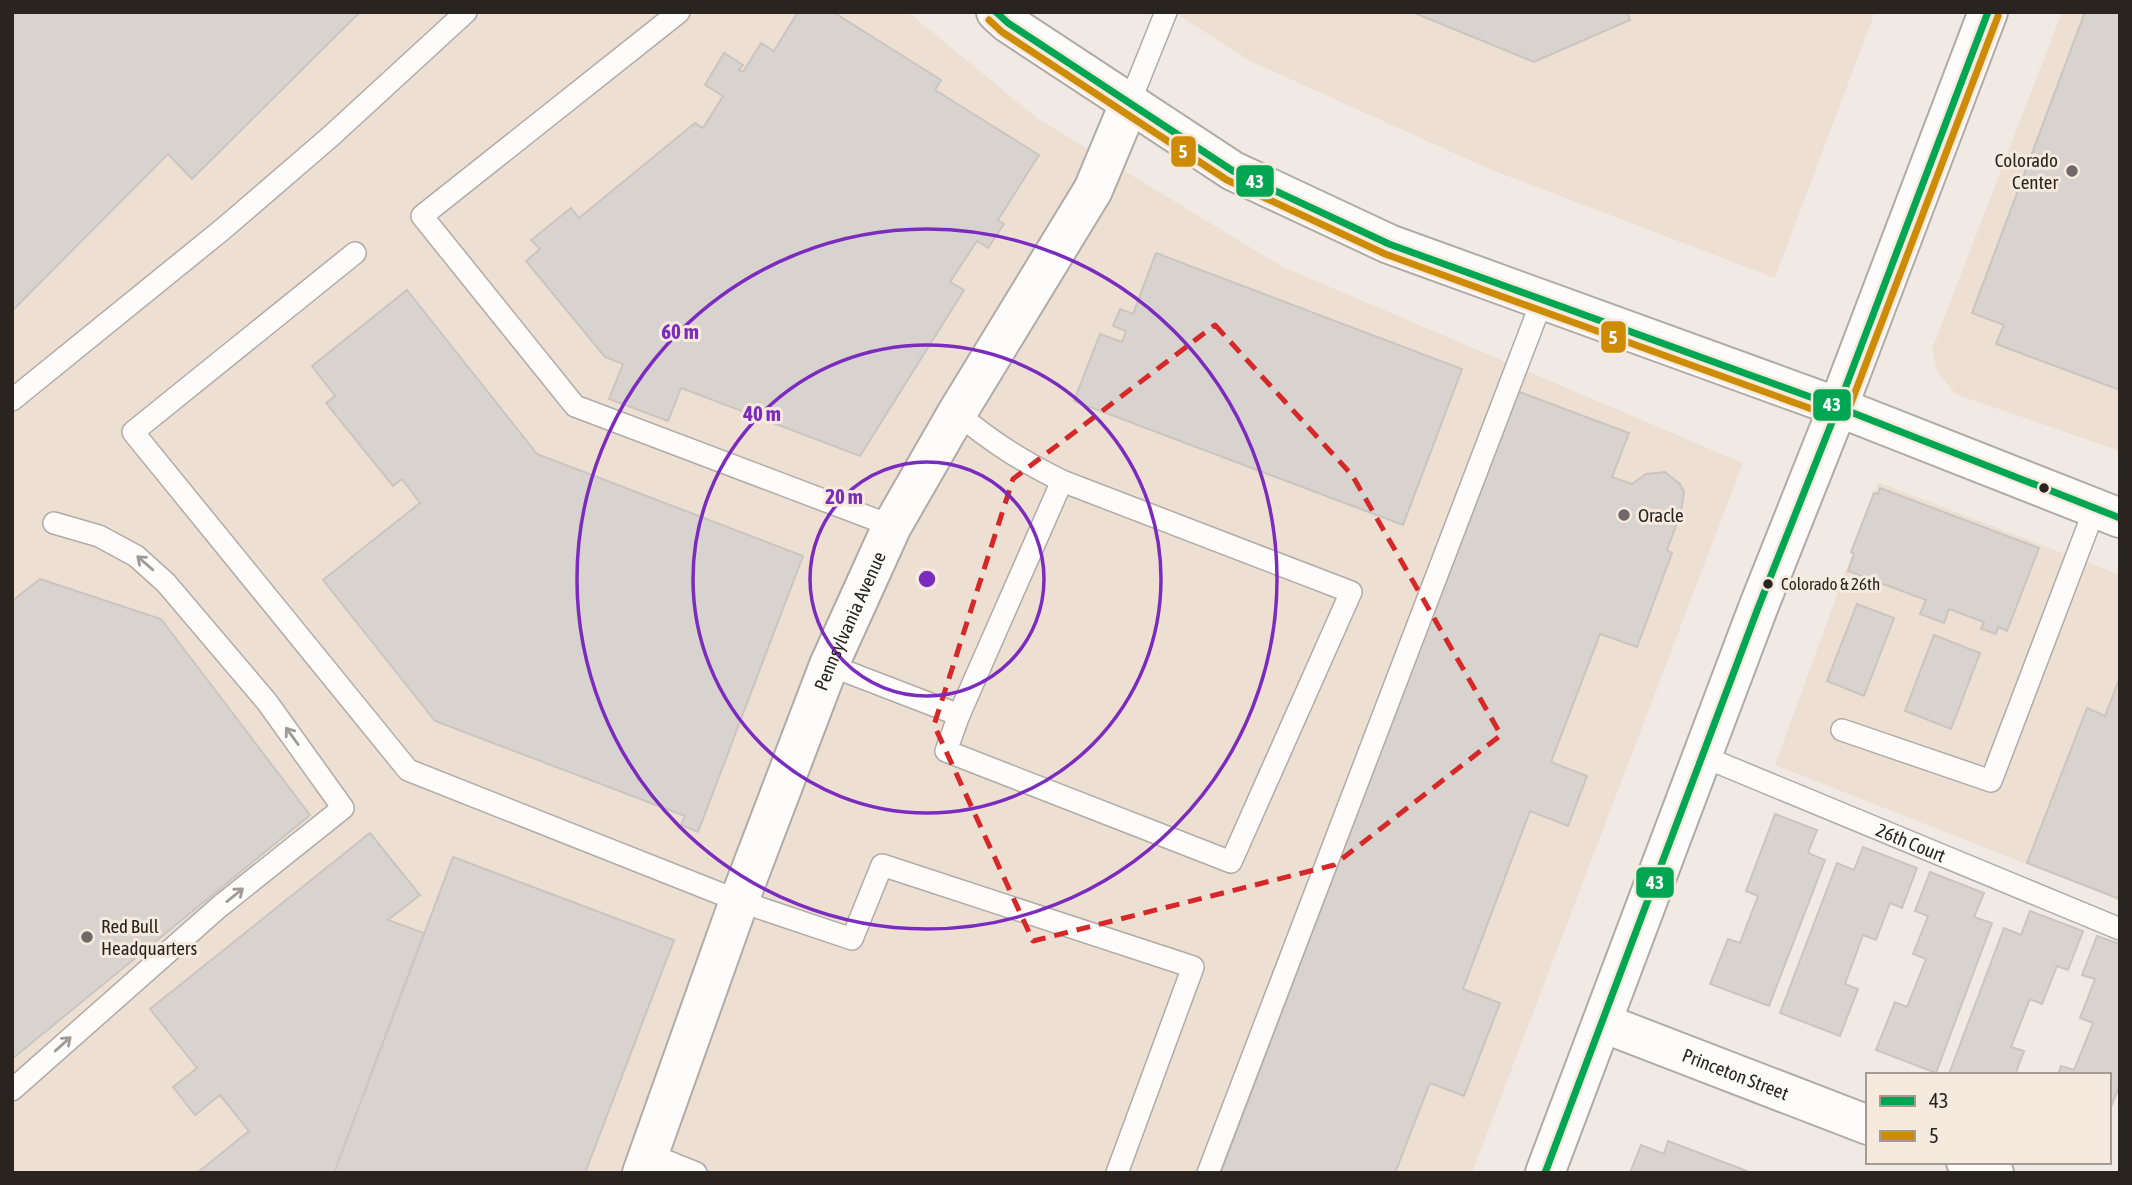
<svg xmlns="http://www.w3.org/2000/svg" width="2132" height="1185" font-family="'Asap Condensed',sans-serif">
	<rect width="100%" height="100%" fill="#f1eae4"/>
	<path fill="#ede0d3" d="M12,12H908L1037,118L1283,267L1743,463L1472,1173H12Z
		M1174,12H1875L1775,278L1489,169L1248,60Z
		M2062,12H2120V451L1955,394L1937,371L1932,349Z
		M1878,482L2120,575V901L1775,765Z"/>
	<path fill="#d8d3ce" stroke="#cac5c0" stroke-width="2" d="M12,12H360L192,179L168,154L12,311Z
		M798,12H833L941,80L935,90L1039,155L998,220L1004,224L988,248L977,241L950,282L964,290L860,456L681,388L668,421L609,399L623,364L605,357L526,261L540,249L531,240L571,208L579,218L695,123L703,128L723,96L705,85L724,53L743,65L739,70L743,72L761,43L774,51Z
		M1412,12H1627L1630,20L1534,62Z
		M2085,12H2120V390L1996,344L2004,325L1972,313Z
		M1156,253L1462,369L1403,525L1074,401L1100,334L1122,342L1126,331L1113,326L1120,309L1133,314Z
		M407,290L537,454L803,556L698,832L681,825L685,816L435,721L323,580L420,503L402,479L393,486L326,403L335,396L312,366Z
		M1517,391L1629,433L1612,477L1632,484L1646,474L1665,472L1680,484L1684,492L1681,512L1667,550L1672,553L1637,647L1600,634L1551,762L1587,776L1568,826L1530,811L1463,989L1500,1003L1464,1096L1430,1083L1395,1173H1221Z
		M1880,488L2039,548L2007,631L1998,627L1996,634L1981,629L1984,622L1949,609L1944,623L1920,614L1926,600L1848,571L1854,554L1851,552L1874,493L1878,494Z
		M40,579L161,619L310,815L12,1059V601Z
		M1857,604L1894,618L1864,696L1827,681Z
		M1934,635L1980,653L1951,729L1905,711Z
		M2120,677V899L2027,863L2087,708L2105,716Z
		M1775,814L1817,830L1808,853L1825,860L1769,1006L1710,984L1728,939L1740,943L1758,896L1746,891Z
		M370,833L420,895L388,920L424,933L334,1173H197L249,1131L220,1095L195,1115L173,1087L197,1068L150,1009Z
		M1863,847L1917,868L1902,908L1890,903L1876,940L1863,935L1845,984L1858,989L1840,1036L1780,1013L1837,863L1854,870Z
		M453,857L674,940L585,1173H334Z
		M1930,872L1984,893L1974,917L1992,923L1936,1073L1876,1050L1895,1002L1907,1007L1926,959L1913,954L1928,916L1915,911Z
		M2030,911L2083,931L2068,970L2057,966L2042,1004L2030,999L2011,1047L2024,1051L2015,1075L1949,1074L2004,928L2021,935Z
		M2097,936L2120,944V1084L2109,1112V1075H2058L2061,1066L2074,1070L2093,1023L2080,1018L2095,979L2082,975Z
		M1668,1141L1752,1173H1630L1641,1145L1664,1154Z"/>
	<g fill="none" stroke-linecap="round" stroke-linejoin="round">
		<defs>
			<g id="service">
				<path d="M679,12L422,216L575,406L892,526"/>
				<path d="M1129,104L1166,12"/>
				<path d="M355,253L133,432L408,770L739,901L852,939L882,865L1193,967L1117,1173"/>
				<path d="M12,400L223,229L331,136L466,12"/>
				<path d="M829,665L959,715L946,751L1231,862L1351,592L1062,481C1020,460 993,443 957,413"/>
				<path d="M959,715L1062,481"/>
				<path d="M1842,730L1991,781L2095,508"/>
				<path id="s1" d="M1702,756L2120,929"/>
				<path d="M12,1090L219,907L343,808L267,702L166,583L136,556L99,536L54,523"/>
				<path d="M649,1154L696,1173"/>
				<path d="M1208,1173L1543,298"/>
			</g>
			<g id="minor">
				<path id="s2" d="M1603,1023L1868,1125"/>
				<path d="M1966,1162L1994,1173"/>
				<path id="s3" d="M642,1173L739,901L829,665L892,526L957,413L1093,190L1129,104"/>
			</g>
			<path id="tertiary" d="M1545,1173L1758,608L1838,407"/>
			<path id="secondary" d="M996,12L1008,23L1233,171L1389,244L1838,407L2120,518
				M1838,407L1988,12"/>
		</defs>
		<use href="#service" stroke="#b1aba7" stroke-width="24"/>
		<use href="#minor" stroke="#b1aba7" stroke-width="42"/>
		<use href="#tertiary" stroke="#b1aba7" stroke-width="42"/>
		<use href="#secondary" stroke="#b1aba7" stroke-width="42"/>
		<use href="#service" stroke="#fdfcfb" stroke-width="21"/>
		<use href="#minor" stroke="#fdfcfb" stroke-width="38"/>
		<use href="#tertiary" stroke="#fdfcfb" stroke-width="38"/>
		<use href="#secondary" stroke="#fdfcfb" stroke-width="38"/>
		<defs>
			<path id="bus-1" d="M996,12L1008,23L1233,171L1389,244L1838,407L2120,518
				M1545,1173L1758,608L1838,407L1988,12"/>
			<path id="bus-2" d="M989,20L1002,32L1227,180L1385,254L1834,417
				M1848,411L1998,16"/>
		</defs>
		<use href="#bus-1" stroke="#f6eadf" stroke-width="12"/>
		<use href="#bus-2" stroke="#f6eadf" stroke-width="12"/>
		<use href="#bus-1" stroke="#00a651" stroke-width="7"/>
		<use href="#bus-2" stroke="#ce8c06" stroke-width="7"/>
	</g>
	<defs><path id="oneway-shaft" d="M-6 0H5M1.5-3L5.5 0L1.5 3" fill="none" stroke-width="1.6" stroke-linecap="round" stroke-linejoin="round" transform="scale(1.75)"/></defs>
	<g stroke="#9e9b98">
		<use href="#oneway-shaft" transform="translate(145 563) rotate(-139)"/>
		<use href="#oneway-shaft" transform="translate(292 736) rotate(-126)"/>
		<use href="#oneway-shaft" transform="translate(235 895) rotate(-39)"/>
		<use href="#oneway-shaft" transform="translate(63 1044) rotate(-42)"/>
	</g>
	<path fill="none" stroke="#d62828" stroke-width="5" stroke-dasharray="14 9" stroke-linejoin="round" d="M1215,325L1352,475L1501,735L1334,865L1033,941L934,725L1013,479Z"/>
	<g fill="none" stroke="#7b2cbf" stroke-width="3.5">
		<circle cx="927" cy="579" r="117"/>
		<circle cx="927" cy="579" r="234"/>
		<circle cx="927" cy="579" r="350"/>
	</g>
	<g fill="#6f6965" stroke="#f6eadf" stroke-width="2.5">
		<circle cx="2072" cy="171" r="7"/>
		<circle cx="1624" cy="515" r="7"/>
		<circle cx="87" cy="937" r="7"/>
	</g>
	<g fill="#292420" stroke="#f6eadf" stroke-width="2.5">
		<circle cx="2044" cy="488" r="6"/>
		<circle cx="1768" cy="584" r="6"/>
	</g>
	<g text-anchor="middle" dominant-baseline="central" stroke-width="6" stroke-linejoin="round" paint-order="stroke">
		<g font-size="17" fill="#292420" stroke="#f6eadf" text-anchor="start">
			<text x="1781" y="584">Colorado &amp; 26th</text>
		</g>
		<g font-size="19" fill="#292420" stroke="#f6eadf" text-anchor="start">
			<text x="2058" y="160" text-anchor="end">Colorado<tspan x="2058" dy="22">Center</tspan></text>
			<text x="1638" y="515">Oracle</text>
			<text x="101" y="926">Red Bull<tspan x="101" dy="22">Headquarters</tspan></text>
		</g>
		<g font-size="19" fill="#292420" stroke="#f6eadf">
			<text stroke="none"><textPath href="#s3" startOffset="590">Pennsylvania Avenue</textPath></text>
			<text stroke="none"><textPath href="#s1" startOffset="226">26th Court</textPath></text>
			<text stroke="none"><textPath href="#s2" startOffset="142">Princeton Street</textPath></text>
		</g>
	</g>
	<circle cx="927" cy="579" r="10" fill="#7b2cbf" stroke="#f6eadf" stroke-width="3.5"/>
	<g font-size="21" text-anchor="middle" font-weight="bold" fill="#7b2cbf" stroke="#f6eadf" stroke-width="6" stroke-linejoin="round" paint-order="stroke">
		<text x="680" y="339">60 m</text>
		<text x="762" y="421">40 m</text>
		<text x="844" y="504">20 m</text>
	</g>
	<g stroke="#f6eadf" stroke-width="2.5">
		<rect x="1170" y="135" width="27" height="33" rx="7" fill="#ce8c06"/>
		<rect x="1235" y="164" width="40" height="34" rx="7" fill="#00a651"/>
		<rect x="1600" y="320" width="27" height="34" rx="7" fill="#ce8c06"/>
		<rect x="1812" y="388" width="40" height="34" rx="7" fill="#00a651"/>
		<rect x="1635" y="866" width="40" height="33" rx="7" fill="#00a651"/>
	</g>
	<g font-size="19" text-anchor="middle" font-weight="bold" fill="#fff">
		<text x="1183" y="158">5</text>
		<text x="1255" y="188">43</text>
		<text x="1613" y="344">5</text>
		<text x="1832" y="411">43</text>
		<text x="1655" y="889">43</text>
	</g>
	<rect width="2132" height="1185" fill="none" stroke="#292420" stroke-width="28"/>
	<rect x="1866" y="1073" width="245" height="91" fill="#f6eadf" stroke="#a49b93" stroke-width="2"/>
	<rect x="1880" y="1096" width="35" height="10" fill="#00a651" stroke="#a49b93" stroke-width="2"/>
	<text x="1929" y="1108" font-size="21" fill="#292420">43</text>
	<rect x="1880" y="1131" width="35" height="10" fill="#ce8c06" stroke="#a49b93" stroke-width="2"/>
	<text x="1929" y="1143" font-size="21" fill="#292420">5</text>
</svg>
